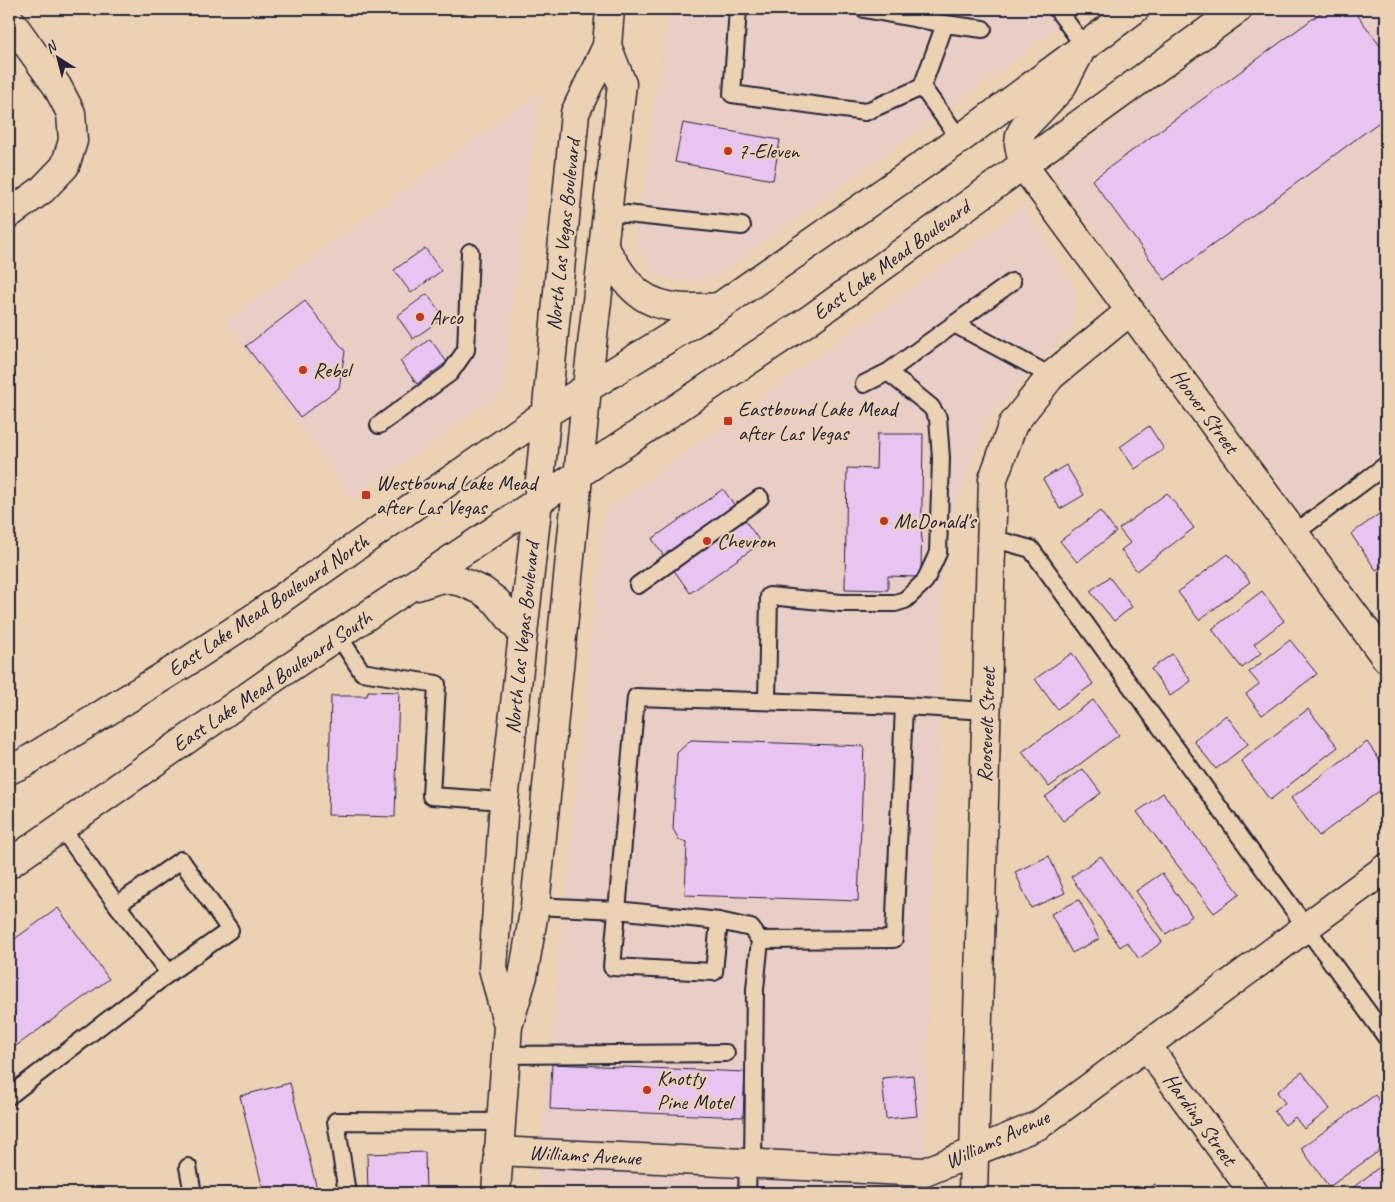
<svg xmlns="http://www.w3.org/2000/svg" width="1395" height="1202" font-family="Caveat,sans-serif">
	<rect width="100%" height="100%" fill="#ead2b2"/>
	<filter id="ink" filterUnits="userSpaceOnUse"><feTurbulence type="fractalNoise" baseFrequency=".02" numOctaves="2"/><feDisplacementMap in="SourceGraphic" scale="10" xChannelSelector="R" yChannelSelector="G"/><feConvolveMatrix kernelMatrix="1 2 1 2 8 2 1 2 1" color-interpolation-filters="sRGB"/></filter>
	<g filter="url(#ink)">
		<path fill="#e9cec5" d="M669,9H1085L713,279L676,282L653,274L635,239Z
			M1267,9H1386V451L1301,513L1049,169Z
			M540,91L502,392L353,500L225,321Z
			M1024,206L1078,294L1070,331L987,418L943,542L924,1193H539L541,1139L604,512Z"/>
		<path fill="#e8c5f0" stroke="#22223b" d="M1326,9H1353L1386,54V117L1165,280L1092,180Z
			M683,123L780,140L773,180L675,162Z
			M425,248L441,271L411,293L394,270Z
			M427,294L444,317L413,339L397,316Z
			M305,301L345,351L339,388L300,417L246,346Z
			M430,339L447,362L417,384L400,361Z
			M1149,426L1164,449L1135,469L1120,447Z
			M877,434H923L921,572L915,577L888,576V590L845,589L847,468L876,469Z
			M1066,465L1084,495L1060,509L1043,479Z
			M723,489L761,543L690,593L652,539Z
			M1167,493L1194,528L1137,571L1121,550L1130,543L1119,529Z
			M1386,509V563L1376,570L1351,534Z
			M1100,511L1116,532L1077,562L1060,541Z
			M1228,554L1250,582L1199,620L1178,592Z
			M1109,577L1132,607L1114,621L1090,591Z
			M1262,591L1284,621L1254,644L1261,653L1242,668L1212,629Z
			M1290,640L1317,674L1262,715L1246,694L1259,684L1249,672Z
			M1072,653L1093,684L1057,709L1035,679Z
			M1172,654L1191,681L1170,696L1151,669Z
			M368,691L399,692L395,817L328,815L331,696H367Z
			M1093,700L1119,735L1049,787L1022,752Z
			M1308,709L1338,747L1270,800L1241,761Z
			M1226,715L1248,744L1216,769L1194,741Z
			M691,740L864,746L858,901L685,895L687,842L679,840L673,829L677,753Z
			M1367,742L1386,769V786L1319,836L1291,798Z
			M1083,769L1101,793L1063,821L1045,797Z
			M1163,793L1240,894L1214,913L1137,812Z
			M1049,856L1065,893L1031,908L1015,872Z
			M1101,856L1162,942L1139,959L1127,942L1120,947L1071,877Z
			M1162,873L1192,916L1166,934L1136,891Z
			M1079,900L1099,939L1072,953L1051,914Z
			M58,908L109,979L9,1051V943Z
			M552,1064L745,1072L743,1117L550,1109Z
			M1302,1072L1330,1109L1304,1129L1295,1117L1285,1125L1274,1111L1285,1103L1277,1092Z
			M913,1075L917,1116L886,1119L882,1078Z
			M290,1083L318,1193H264L240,1096Z
			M1375,1095L1386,1111V1146L1329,1187L1301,1148Z
			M425,1152L426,1193H368L367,1154Z
			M1386,1162V1193H1346Z
			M1155,1184L1162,1193H1144Z"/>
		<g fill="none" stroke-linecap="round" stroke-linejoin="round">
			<defs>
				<path id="lane" d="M738,9L732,94L865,112L922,87
					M864,9L945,24L983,29
					M1057,9L1084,46
					M945,24L922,87L960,139
					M607,212L742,226
					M954,324L1051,376
					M864,384L888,372L1012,282
					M379,425L450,373L466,350L470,252
					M1295,533L1386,465
					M991,538L1031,549L1386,1037
					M638,585L760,498
					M338,635L362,672L437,684L431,796L504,801
					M767,701L769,596L842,603H895L905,600L925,581L938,553L941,458L938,418L931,407L888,372
					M117,905L181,860L230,930L169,973
					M535,906L617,910L719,921L751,928L760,940L894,939L904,706
					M719,921L714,972L612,967L636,697L904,706L987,711
					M506,1055L726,1053
					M9,1096L169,973L117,905L61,827
					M753,1163L755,989L760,940
					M188,1167L193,1193
					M347,1193L336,1121L501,1122
					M747,1193L748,1163"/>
				<path id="street" d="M9,19L57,86L71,113L73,141L65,166L42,190L9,214
					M1023,165L1386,658
					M1146,1045L1254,1193
					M498,1151L925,1172L1039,1125L1386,868
					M973,1193L993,479L1013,424L1051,376L1130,311"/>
				<path id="primary" d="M1023,165L1019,144L1020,135L1025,126L1061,88L1079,54
					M603,246C612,259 620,274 630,285C653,311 687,309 718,307
					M417,586L442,578L462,582L483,591L497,602L522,633
					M9,770L24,763L185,663L258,615L545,414L719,307L960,139L1135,9
					M9,864L280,674L809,320L1238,9
					M508,1026L493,968L504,801L538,501L575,113L607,46L610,9
					M496,1193L508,1026L523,976L535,906L587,388L622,84L607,46"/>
			</defs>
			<use href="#lane" stroke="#22223b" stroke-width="20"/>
			<use href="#street" stroke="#22223b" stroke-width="31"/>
			<use href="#primary" stroke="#22223b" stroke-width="31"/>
			<use href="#lane" stroke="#ead2b2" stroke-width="16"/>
			<use href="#street" stroke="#ead2b2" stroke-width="28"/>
			<use href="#primary" stroke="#ead2b2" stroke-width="28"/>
		</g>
	</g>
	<g fill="#c8321e" stroke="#ead2b2" stroke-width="2">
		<circle cx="728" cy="151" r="5"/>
		<circle cx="420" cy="317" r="5"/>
		<circle cx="303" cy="370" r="5"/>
		<rect x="723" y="416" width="10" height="10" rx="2.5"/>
		<rect x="361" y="490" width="10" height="10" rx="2.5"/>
		<circle cx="884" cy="521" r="5"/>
		<circle cx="707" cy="541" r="5"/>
		<circle cx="647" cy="1090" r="5"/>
	</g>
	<g text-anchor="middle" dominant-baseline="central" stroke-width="4.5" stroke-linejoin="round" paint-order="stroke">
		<g font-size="21" fill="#22223b" stroke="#ead2b2" text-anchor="start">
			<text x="738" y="151">7-Eleven</text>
			<text x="430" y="317">Arco</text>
			<text x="313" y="370">Rebel</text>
			<text x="738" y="409">Eastbound Lake Mead<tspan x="738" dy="24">after Las Vegas</tspan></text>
			<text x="376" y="483">Westbound Lake Mead<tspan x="376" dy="24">after Las Vegas</tspan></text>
			<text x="894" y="521">McDonald's</text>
			<text x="717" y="541">Chevron</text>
			<text x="657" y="1078">Knotty<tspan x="657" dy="24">Pine Motel</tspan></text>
		</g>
		<g font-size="21" fill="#22223b" stroke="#ead2b2">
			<text transform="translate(563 235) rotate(-84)">North Las Vegas Boulevard</text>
			<text transform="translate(891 260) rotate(-36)">East Lake Mead Boulevard</text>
			<text transform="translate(1205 411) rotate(54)">Hoover Street</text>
			<text transform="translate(268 605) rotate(-34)">East Lake Mead Boulevard North</text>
			<text transform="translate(522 638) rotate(-84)">North Las Vegas Boulevard</text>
			<text transform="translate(272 681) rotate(-34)">East Lake Mead Boulevard South</text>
			<text transform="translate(986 725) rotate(-88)">Roosevelt Street</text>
			<text transform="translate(1200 1119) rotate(54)">Harding Street</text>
			<text transform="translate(997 1139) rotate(-25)">Williams Avenue</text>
			<text transform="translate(585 1155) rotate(3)">Williams Avenue</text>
		</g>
	</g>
	<rect width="1395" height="1202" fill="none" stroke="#ead2b2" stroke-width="30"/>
	<rect x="15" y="15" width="1365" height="1172" fill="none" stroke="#22223b" stroke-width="2" filter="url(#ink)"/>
	<g transform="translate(58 58) rotate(324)" stroke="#ead2b2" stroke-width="4" paint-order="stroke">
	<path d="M0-4L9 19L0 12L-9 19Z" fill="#22223b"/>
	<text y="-8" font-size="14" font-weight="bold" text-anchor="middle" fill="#22223b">N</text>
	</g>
</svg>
